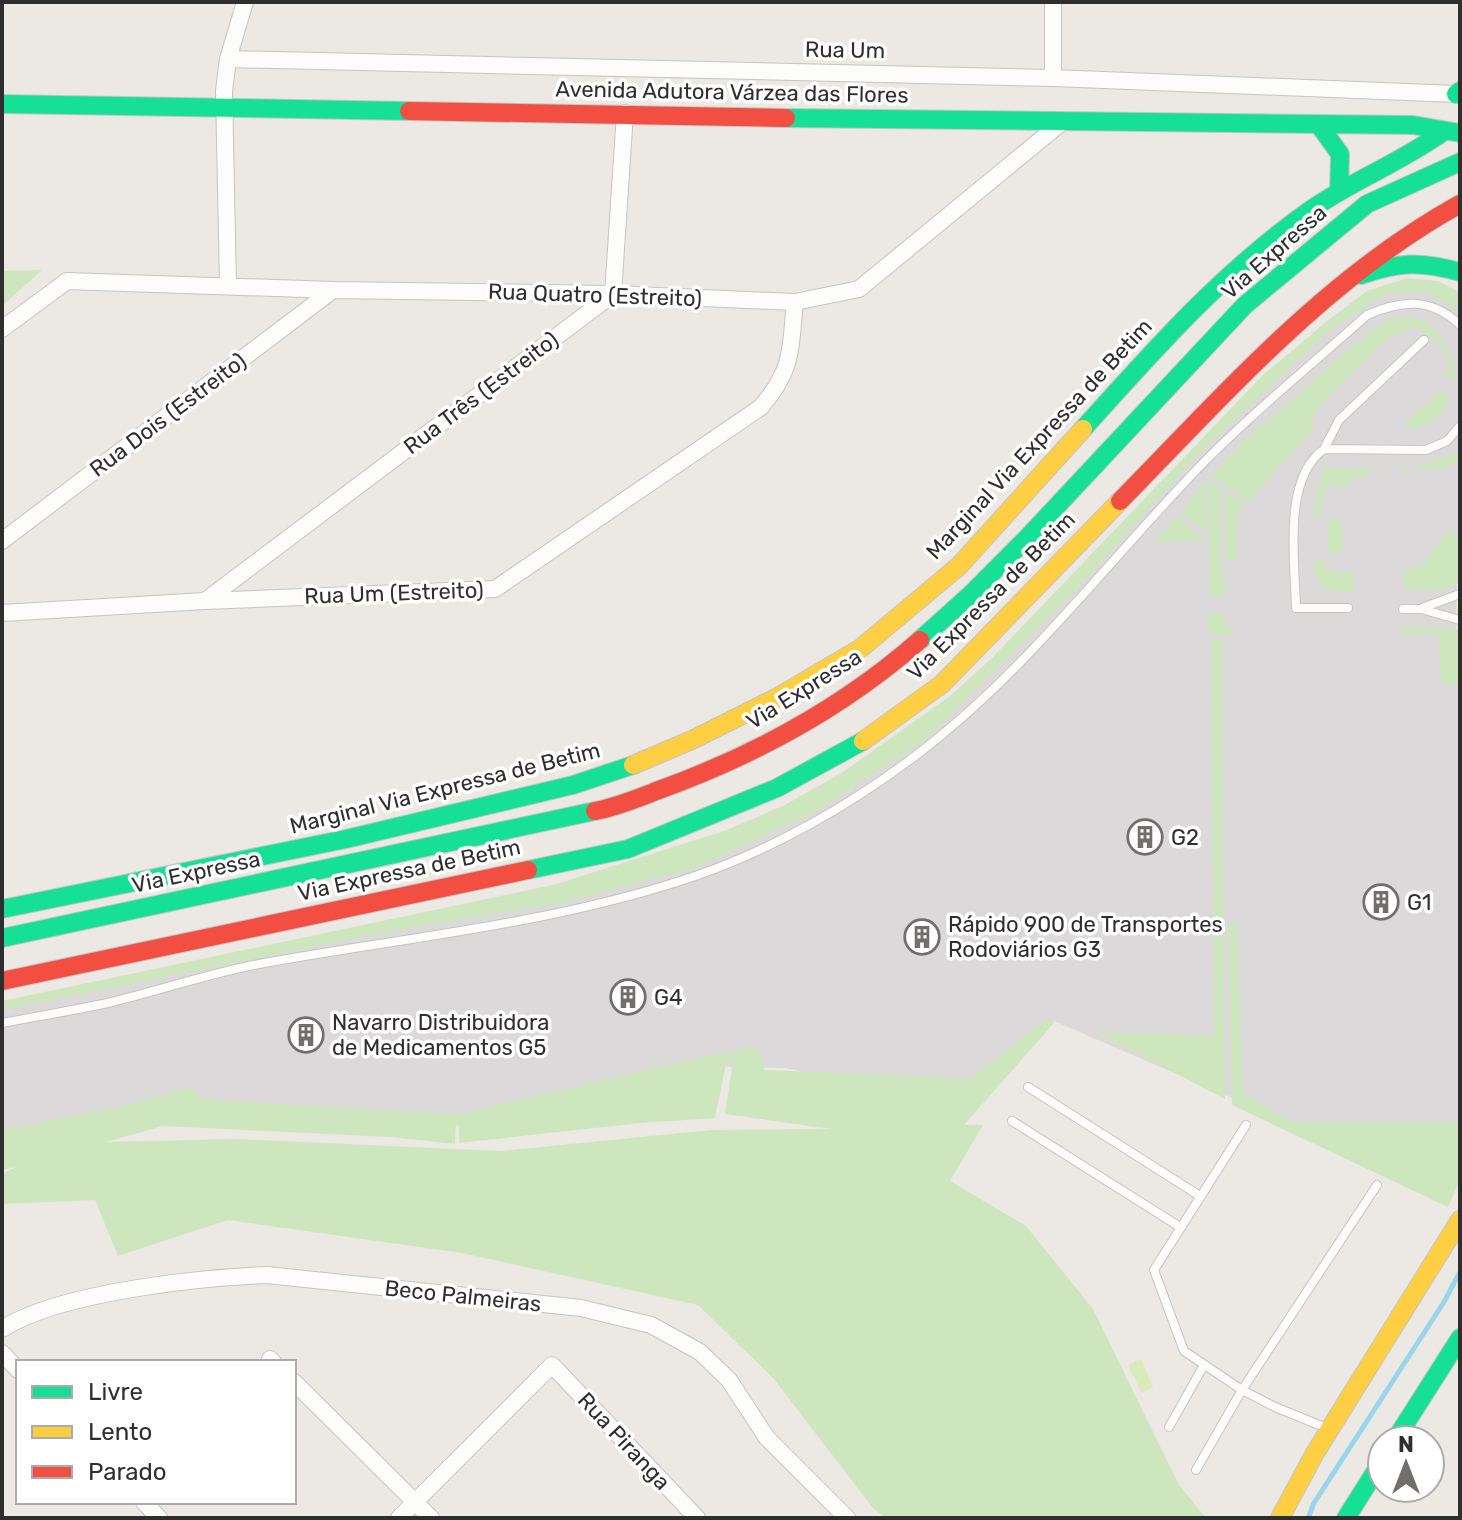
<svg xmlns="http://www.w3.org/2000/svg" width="1462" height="1520" font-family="Rubik,sans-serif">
	<rect width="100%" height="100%" fill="#ece8e4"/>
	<path fill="#dcd9db" d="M1425,283L1460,294V537L1457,548L1456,633L1460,653V1170L1446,1201L1230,1097L1054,1021L956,1103L785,1068L691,1066L462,1123L217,1106L2,1141V1006L549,891L721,839L840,781L969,687L1191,455L1335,319L1384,285Z"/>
	<path fill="#cee6be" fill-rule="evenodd" d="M42,270L2,306V271Z
		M1407,278L1438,281L1460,292V312L1428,291L1386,294L1331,329L1193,459L1075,591L923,742L809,815L692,869L559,903L386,932L2,1010V1001L553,885L724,831L785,805L843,772L950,696L992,658L1262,376L1326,322L1367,291Z
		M1407,317C1411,318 1416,317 1420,319C1440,328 1459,361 1453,381L1444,374L1450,364L1438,342L1416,327L1389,337L1314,411L1312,431L1248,502L1211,475L1245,439L1289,403L1341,355L1389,318Z
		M1441,391L1449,396C1442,419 1435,422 1413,429L1403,424Z
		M1460,452V461L1447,467L1398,472L1396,469L1367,470L1364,479L1351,477L1345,487L1327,484L1320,516H1313L1323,468L1412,469Z
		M1205,480L1207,532L1181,514Z
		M1208,480L1221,488L1220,560L1226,596L1210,595Z
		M1225,490L1245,505L1237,513L1236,560L1226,559Z
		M1178,517L1205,541H1153Z
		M1328,520H1342L1343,553H1328Z
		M1454,532L1460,542V583L1445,590L1404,589L1403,570L1424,565L1444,534Z
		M1313,561H1325L1324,569L1339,573L1354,571V592C1325,592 1317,590 1313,561Z
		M1208,613H1225L1224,626H1234L1232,636L1209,634Z
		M1401,627L1458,629L1460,684H1441L1439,635L1401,634Z
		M1211,638L1222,641L1225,1099L1098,1033L1214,1035Z
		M1237,922L1243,1092L1291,1122H1460V1180L1448,1207L1232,1105L1228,923Z
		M1047,1019L1054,1023L964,1125H983L950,1181L1026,1226L1093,1309L1179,1485L1206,1518H885L873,1508L774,1379L698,1305L462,1253L228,1220L118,1256L95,1200L2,1204V1174L16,1167L2,1170V1130L119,1107L193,1087L196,1097L227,1101L460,1114L684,1061L756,1047L765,1070L971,1078ZM727,1059L733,1062L725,1114L830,1129L711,1130L500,1151L235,1139L106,1142L163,1126L390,1137L455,1144L456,1125L459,1126V1143L641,1123L715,1118Z"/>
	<path fill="#d9eabb" d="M1141,1359L1153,1387L1142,1393L1128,1365Z"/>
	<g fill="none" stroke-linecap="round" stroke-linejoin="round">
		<path stroke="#99d6ec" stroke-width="5" d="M1308,1518L1314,1503L1444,1302L1460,1272"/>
		<defs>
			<path id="lane" d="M1324,449L1339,420L1424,340
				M1348,608H1296C1295,562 1282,479 1324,449L1426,450L1447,441L1460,426
				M1422,608L1460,594
				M1403,609H1421L1460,620
				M2,1023C39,1016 76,1010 112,1002C161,990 210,973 259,964C406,937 556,924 698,875C773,849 852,804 915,756C1027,672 1109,559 1206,460C1256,409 1314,363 1367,315C1402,300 1431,297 1460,325
				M1028,1087L1200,1196
				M1012,1121L1180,1227
				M1246,1125L1154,1270L1184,1351L1242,1390L1275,1407L1329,1429
				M1169,1427L1204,1365
				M1196,1470L1242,1390L1377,1185"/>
			<path id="street" d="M228,59L1053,78L1456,94
				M1053,78V2
				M228,285L224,91L228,59L245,2
				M2,329L67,281L333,290L613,294L795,302L859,289L1061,123
				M2,541L333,290
				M205,601L613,294L625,113
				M2,613L205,601L495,589L761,407C794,368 790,350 795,302
				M2,1329C60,1292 198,1278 267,1275L581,1308L651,1325L700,1352L729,1380L767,1438L847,1518
				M2,1353L18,1370
				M270,1359L273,1362
				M294,1382L431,1518
				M144,1502L159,1518
				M399,1518L552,1365L697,1518"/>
			<path id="fast" d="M1456,94L1460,91
				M2,104L409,111
				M786,118L1413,125L1460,133
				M1319,125L1340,154L1339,192
				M1361,275C1399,262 1421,261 1460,272
				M1083,429C1153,351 1221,274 1306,213C1349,182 1400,163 1443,132
				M920,640L969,596L1027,538L1245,305L1367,204L1460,162
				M528,870L628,849L777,788L863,741
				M2,909L346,839L573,785L633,765
				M2,938L595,811
				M1395,1440L1460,1338
				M1346,1518L1382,1461"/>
			<path id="slow" d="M863,741L942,684L1120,501
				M633,765L694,739L776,698L861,648L959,566L1083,429
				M1280,1518L1315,1453L1460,1220"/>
			<path id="jam" d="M409,111L786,118
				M1120,501C1226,393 1326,278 1460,204
				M595,811C617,807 638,798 659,790C753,756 845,706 920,640
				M2,981L528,870"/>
		</defs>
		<use href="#lane" stroke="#c5c4c5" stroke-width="10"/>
		<use href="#street" stroke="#c5c4c5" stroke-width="18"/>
		<use href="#fast" stroke="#c5c4c5" stroke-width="20"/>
		<use href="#slow" stroke="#c5c4c5" stroke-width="20"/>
		<use href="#jam" stroke="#c5c4c5" stroke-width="20"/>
		<use href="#lane" stroke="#fcfcfb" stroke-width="8"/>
		<use href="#street" stroke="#fcfcfb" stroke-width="16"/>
		<use href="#fast" stroke="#16e098" stroke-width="18"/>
		<use href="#slow" stroke="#ffcf43" stroke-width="18"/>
		<use href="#jam" stroke="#f24e42" stroke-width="18"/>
	</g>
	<defs>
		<symbol id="building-ring" viewBox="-11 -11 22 22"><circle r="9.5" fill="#fff" stroke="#706f6e" stroke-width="1.5"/><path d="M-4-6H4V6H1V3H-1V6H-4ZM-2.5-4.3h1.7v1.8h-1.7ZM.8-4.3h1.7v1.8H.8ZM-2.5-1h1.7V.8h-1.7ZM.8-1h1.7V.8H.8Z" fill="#706f6e"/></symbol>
	</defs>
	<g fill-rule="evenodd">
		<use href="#building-ring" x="1125" y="817" width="40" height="40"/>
		<use href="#building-ring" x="1361" y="882" width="40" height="40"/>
		<use href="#building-ring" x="902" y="917" width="40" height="40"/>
		<use href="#building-ring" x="608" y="977" width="40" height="40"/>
		<use href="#building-ring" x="286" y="1015" width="40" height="40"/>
	</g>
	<g text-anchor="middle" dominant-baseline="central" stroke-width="7" stroke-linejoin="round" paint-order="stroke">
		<g font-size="22" fill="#2e2e2e" stroke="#fff">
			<text transform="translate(845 50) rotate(1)">Rua Um</text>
			<text transform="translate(732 92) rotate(1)">Avenida Adutora Várzea das Flores</text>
			<text transform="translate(1274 252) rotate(-41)">Via Expressa</text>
			<text transform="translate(595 295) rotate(2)">Rua Quatro (Estreito)</text>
			<text transform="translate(481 393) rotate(-37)">Rua Três (Estreito)</text>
			<text transform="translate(168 415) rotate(-37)">Rua Dois (Estreito)</text>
			<text transform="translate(1039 439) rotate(-47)">Marginal Via Expressa de Betim</text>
			<text transform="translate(394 593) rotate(-2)">Rua Um (Estreito)</text>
			<text transform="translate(991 596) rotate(-45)">Via Expressa de Betim</text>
			<text transform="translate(804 689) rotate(-32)">Via Expressa</text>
			<text transform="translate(445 788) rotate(-14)">Marginal Via Expressa de Betim</text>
			<text transform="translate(409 870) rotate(-12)">Via Expressa de Betim</text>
			<text transform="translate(196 872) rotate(-12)">Via Expressa</text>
			<text transform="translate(463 1296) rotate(6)">Beco Palmeiras</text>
			<text transform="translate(624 1441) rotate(47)">Rua Piranga</text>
		</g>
		<g font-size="22" fill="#2e2e2e" stroke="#fff" text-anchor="start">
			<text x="1171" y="837">G2</text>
			<text x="1407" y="902">G1</text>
			<text x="948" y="924">Rápido 900 de Transportes<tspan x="948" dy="25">Rodoviários G3</tspan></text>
			<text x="654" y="997">G4</text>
			<text x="332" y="1022">Navarro Distribuidora<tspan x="332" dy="25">de Medicamentos G5</tspan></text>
		</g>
	</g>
	<rect width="1462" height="1520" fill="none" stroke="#2e2e2e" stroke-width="8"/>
	<rect x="16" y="1360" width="280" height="144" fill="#ffffff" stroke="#ababab" stroke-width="2"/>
	<rect x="32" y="1386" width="40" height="12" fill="#16e098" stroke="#ababab" stroke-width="2"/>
	<text x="88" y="1400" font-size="24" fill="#2e2e2e">Livre</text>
	<rect x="32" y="1426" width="40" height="12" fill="#ffcf43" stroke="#ababab" stroke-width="2"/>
	<text x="88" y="1440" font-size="24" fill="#2e2e2e">Lento</text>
	<rect x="32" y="1466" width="40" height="12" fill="#f24e42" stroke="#ababab" stroke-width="2"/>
	<text x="88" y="1480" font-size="24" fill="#2e2e2e">Parado</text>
	<g transform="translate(1406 1464)"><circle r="38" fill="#ffffff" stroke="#ababab" stroke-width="2"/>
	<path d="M0-6L14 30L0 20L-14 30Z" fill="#706f6e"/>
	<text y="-12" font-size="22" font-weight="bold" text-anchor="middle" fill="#2e2e2e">N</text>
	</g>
</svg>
